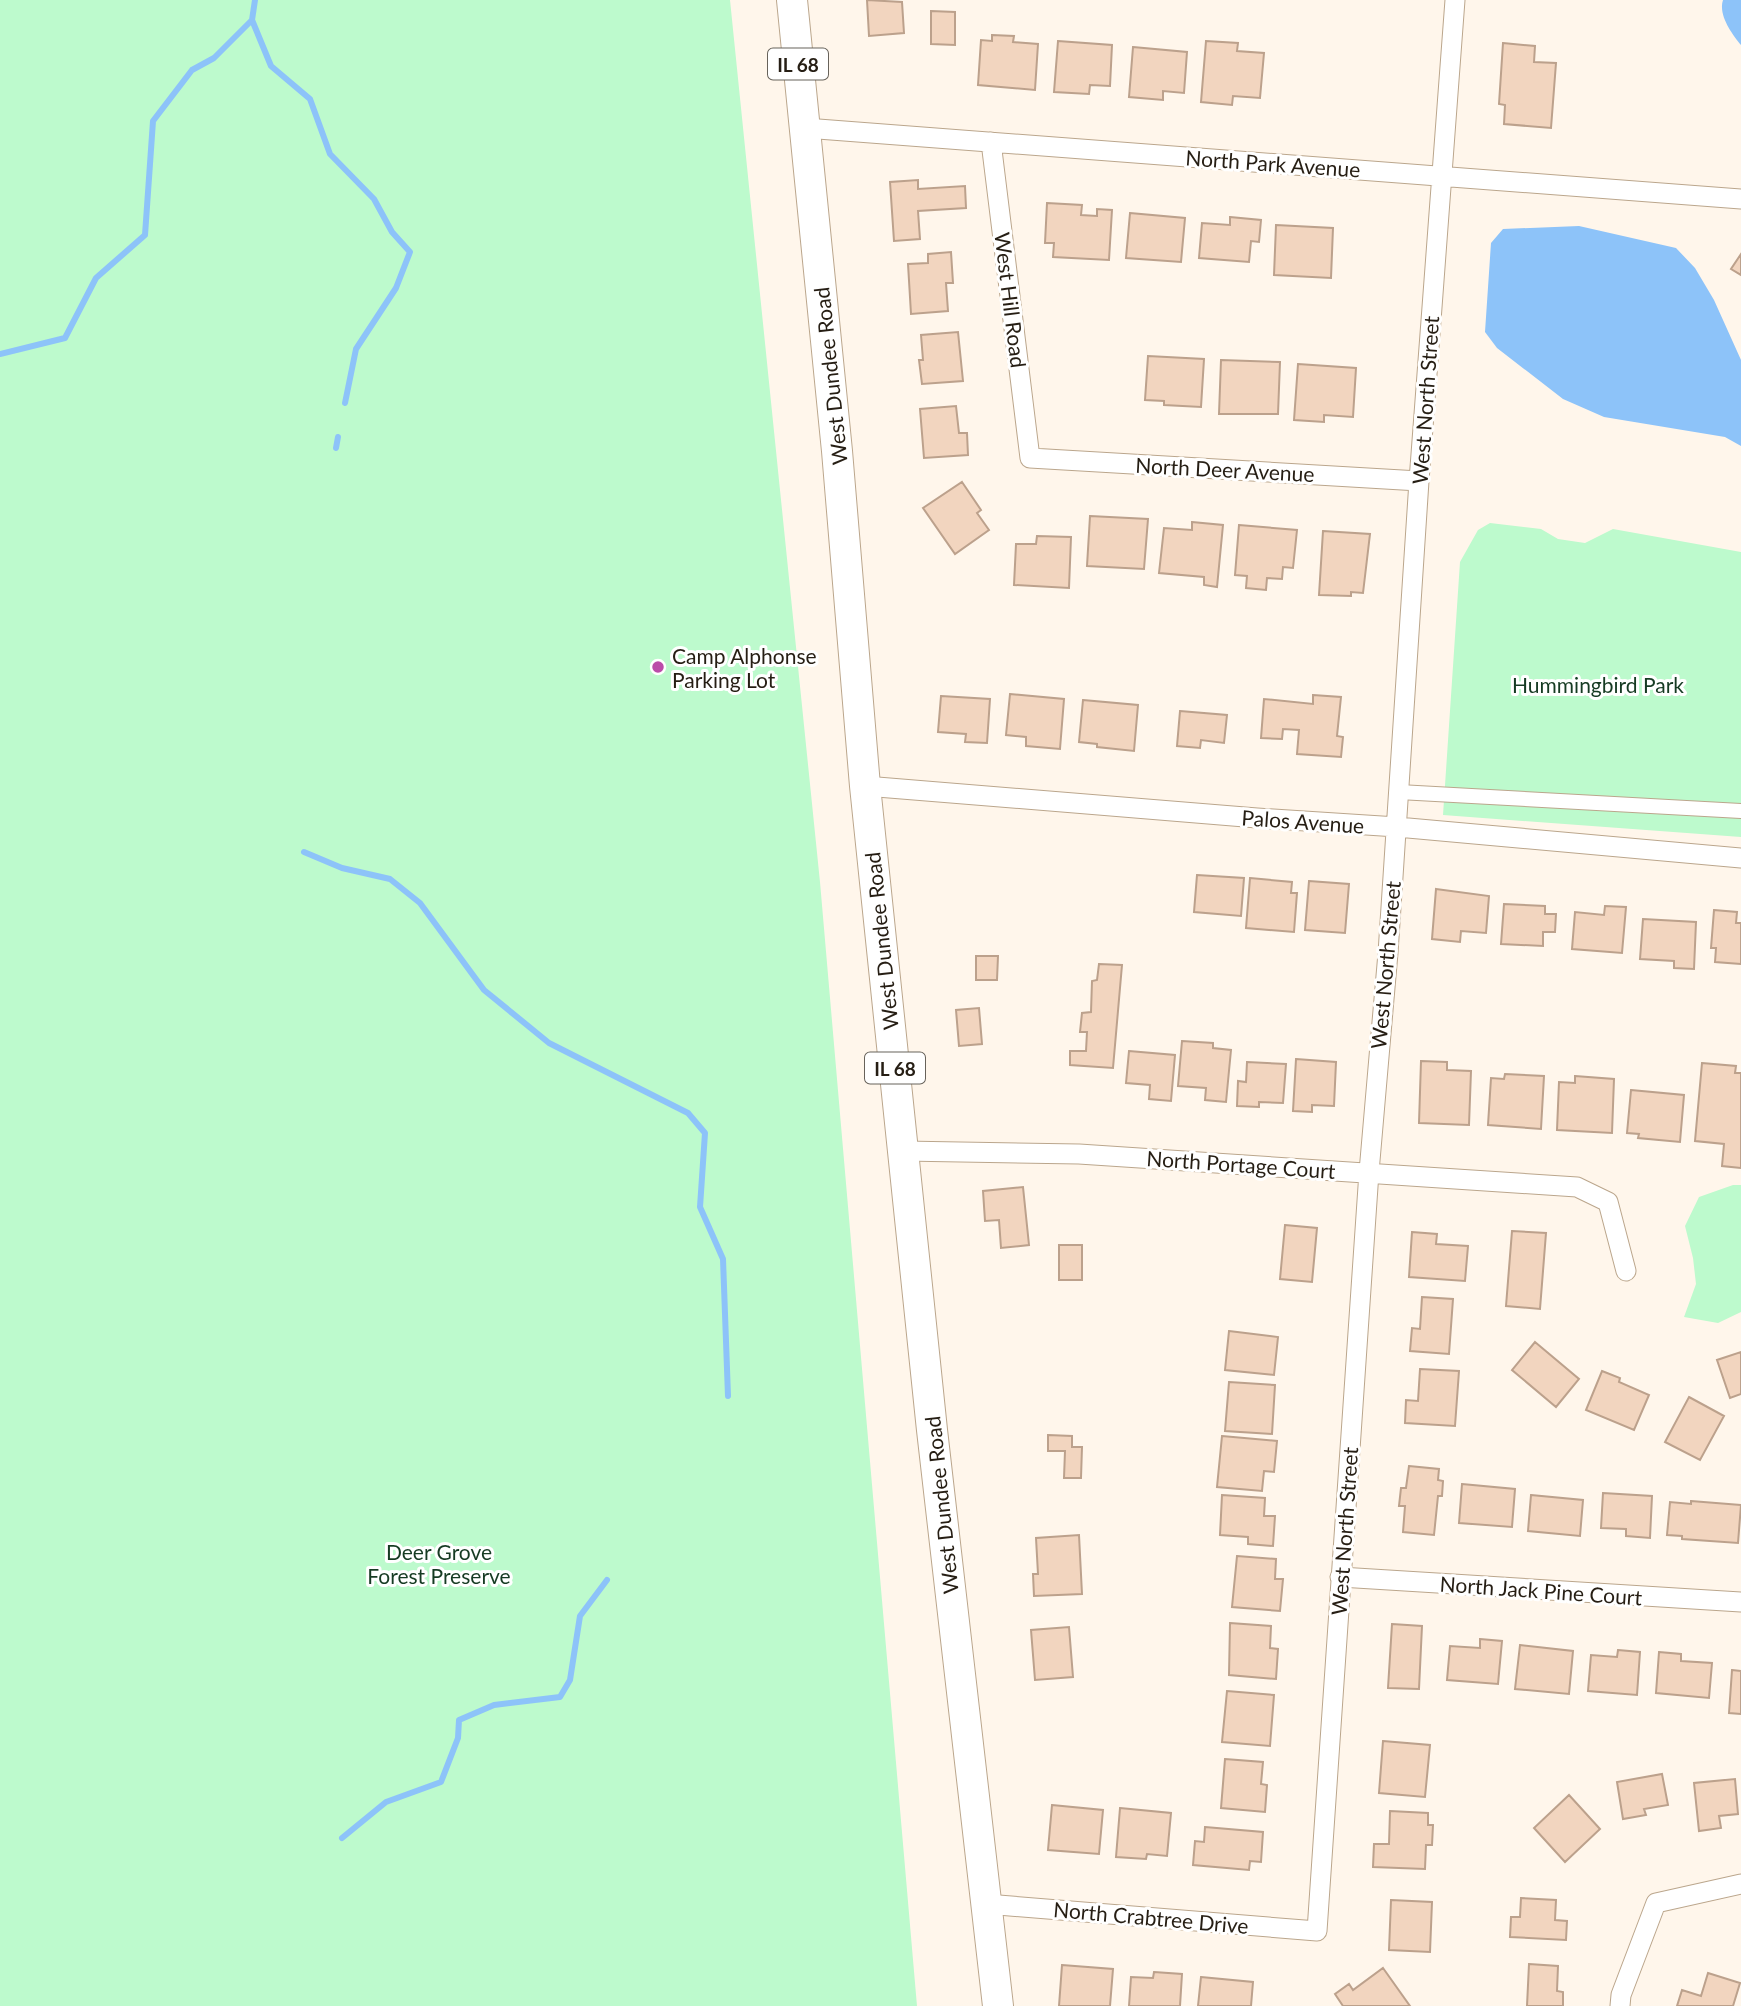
<svg xmlns="http://www.w3.org/2000/svg" width="1741" height="2006" font-family="Lato,sans-serif">
	<rect width="100%" height="100%" fill="#fff6eb"/>
	<path fill="#bdfacd" d="M0,0H730L820,882L917,2006H0Z
		M1490,523L1541,529L1558,539L1585,543L1613,529L1741,552V837L1443,815L1460,562L1478,530Z
		M1733,1185H1741V1312L1718,1323L1684,1317L1696,1284L1693,1258L1685,1226L1699,1197Z"/>
	<path fill="#8dc3f9" d="M1723,0H1741V45C1732,34 1718,15 1723,0Z
		M1579,226L1676,248L1695,268L1714,300L1741,360V446L1725,437L1604,417L1563,399L1497,348L1485,332L1491,243L1503,229Z"/>
	<g fill="none" stroke-linecap="round" stroke-linejoin="round">
		<path stroke="#8dc3f9" stroke-width="6" d="M255,0L252,20L271,66L310,99L330,154L374,199L392,232L410,252L396,288L356,349L345,403
			M0,354L65,338L96,278L145,235L153,121L192,70L214,58L252,20
			M336,448L338,437
			M304,852L342,868L390,879L420,903L484,990L549,1043L688,1113L705,1133L700,1207L723,1259L728,1396
			M342,1838L386,1802L441,1782L458,1738L459,1720L494,1705L560,1697L570,1680L580,1616L607,1580"/>
	</g>
	<path fill="#f2d5bf" stroke="#bca18c" stroke-width="2" d="M867,0L902,2L904,33L869,36Z
		M931,11L955,12V45L931,44Z
		M992,35L1014,36L1013,42L1038,44L1035,90L978,85L981,40L992,41Z
		M1058,41L1112,45L1110,86L1090,85L1089,94L1054,92Z
		M1206,41L1238,43L1237,51L1264,53L1260,98L1233,96L1232,105L1201,102Z
		M1503,43L1535,46L1534,62L1556,63L1551,128L1504,124L1505,105L1499,104Z
		M1133,47L1187,52L1184,93L1163,91V100L1129,97Z
		M918,180V189L965,186L966,208L918,211L920,239L894,241L890,182Z
		M1047,203L1082,205L1081,215L1097,216V209L1112,210L1109,260L1053,257L1054,243H1045Z
		M1130,213L1185,218L1181,262L1126,258Z
		M1230,217L1261,220L1259,242L1251,241L1249,262L1199,258L1202,223L1230,225Z
		M1276,225L1333,228L1331,278L1274,275Z
		M951,252L953,283H946L948,311L911,314L908,264L928,263V254Z
		M1741,254V275L1731,269Z
		M958,332L963,381L922,384L919,360H923L921,335Z
		M1148,356L1204,359L1201,407L1164,405V401L1145,400Z
		M1221,360L1280,362L1278,414H1219Z
		M1298,364L1356,368L1353,417L1324,415V422L1294,420Z
		M956,406L959,433H967L968,455L924,458L920,409Z
		M962,482L981,510L977,513L989,530L955,554L923,508Z
		M1090,516L1148,519L1144,569L1087,566Z
		M1192,522L1223,525L1217,587L1204,585V577L1159,573L1164,528L1192,530Z
		M1239,525L1297,530L1293,568L1283,567L1282,579L1267,578L1266,590L1246,588L1247,576L1235,575Z
		M1323,531L1370,534L1363,593L1351,592V596L1319,595Z
		M1037,536L1071,537L1069,588L1014,585L1016,544H1036Z
		M1010,694L1064,699L1060,749L1026,746V737L1006,735Z
		M1313,695L1341,697L1337,736L1343,737L1341,757L1297,754L1299,730L1283,729L1282,739L1261,738L1264,699L1313,704Z
		M941,696L990,699L987,743L965,742L966,734L938,732Z
		M1083,700L1138,705L1134,751L1097,747V744L1079,742Z
		M1180,711L1227,715L1224,743L1201,740L1200,748L1177,746Z
		M1197,875L1244,878L1241,916L1194,912Z
		M1250,878L1292,882L1291,893H1297L1294,932L1246,928Z
		M1309,881L1349,884L1345,933L1305,930Z
		M1436,889L1489,896L1486,933L1461,931L1460,942L1432,939Z
		M1504,904L1545,906V914H1556L1555,932H1543V946L1501,944Z
		M1605,906L1626,907L1622,953L1572,949L1575,912L1604,915Z
		M1714,910L1737,912L1736,923H1741V964L1715,962L1716,948H1711Z
		M1643,919L1696,922L1694,969L1674,968V961L1640,959Z
		M976,956H998L997,980H976Z
		M1099,964L1122,965L1113,1068L1070,1065V1051H1086L1087,1032H1080L1082,1013L1091,1012L1092,981L1097,980Z
		M979,1008L982,1044L959,1046L956,1010Z
		M1182,1041L1213,1043V1048L1231,1050L1226,1102L1205,1100L1206,1088L1178,1086Z
		M1129,1051L1175,1055L1171,1101L1149,1099L1150,1085L1126,1083Z
		M1296,1059L1336,1062L1334,1106L1312,1105V1112L1293,1111Z
		M1421,1061L1447,1062V1070L1471,1071L1469,1125L1419,1123Z
		M1247,1062L1286,1064L1283,1103L1259,1102V1107L1237,1106L1238,1081L1246,1082Z
		M1702,1063L1736,1066L1735,1073H1741V1168L1722,1166L1724,1144L1695,1141Z
		M1505,1074L1544,1076L1541,1129L1488,1125L1491,1078L1504,1079Z
		M1575,1076L1614,1079L1612,1133L1557,1130L1559,1082L1575,1083Z
		M1631,1090L1684,1095L1680,1142L1638,1138L1639,1134L1627,1133Z
		M1023,1187L1029,1245L1001,1248L999,1220L985,1221L983,1191Z
		M1285,1225L1317,1228L1312,1282L1280,1279Z
		M1512,1231L1546,1233L1540,1309L1506,1306Z
		M1412,1232L1437,1234L1436,1244L1468,1246L1465,1281L1409,1277Z
		M1059,1245H1082V1280H1059Z
		M1422,1297L1453,1299L1449,1354L1410,1351L1412,1328L1420,1329Z
		M1229,1331L1278,1337L1274,1375L1225,1370Z
		M1535,1342L1579,1379L1556,1407L1512,1370Z
		M1741,1352V1394L1730,1398L1717,1360Z
		M1420,1369L1459,1371L1455,1426L1405,1423L1406,1400L1418,1401Z
		M1602,1371L1620,1378L1619,1382L1649,1395L1634,1430L1586,1410Z
		M1229,1382L1275,1385L1272,1434L1225,1431Z
		M1689,1397L1724,1416L1700,1460L1665,1442Z
		M1048,1435L1072,1436V1447H1082L1081,1478H1064L1065,1451H1048Z
		M1222,1436L1277,1441L1274,1472L1264,1471L1262,1491L1217,1487Z
		M1409,1466L1439,1469L1438,1480L1443,1481L1442,1496H1438L1434,1535L1403,1532L1405,1506H1399L1401,1488H1406Z
		M1462,1484L1515,1489L1512,1527L1459,1523Z
		M1603,1493L1652,1496L1650,1538L1626,1536V1529L1601,1528Z
		M1222,1495L1265,1498L1264,1516H1275L1273,1546L1248,1544V1537L1220,1535Z
		M1531,1495L1583,1500L1580,1536L1528,1531Z
		M1691,1501L1741,1505L1738,1543L1682,1539V1536L1667,1535L1670,1502L1691,1504Z
		M1079,1535L1082,1594L1034,1596L1033,1574H1038L1036,1538Z
		M1237,1556L1276,1559L1275,1579H1283L1280,1611L1232,1607Z
		M1230,1623L1271,1626L1270,1648L1278,1649L1276,1679L1229,1675Z
		M1392,1624L1422,1626L1419,1689L1388,1688Z
		M1069,1627L1073,1677L1035,1680L1031,1630Z
		M1480,1639L1502,1641L1498,1684L1447,1680L1450,1646L1480,1648Z
		M1520,1645L1573,1651L1569,1694L1515,1689Z
		M1618,1650L1640,1652L1637,1695L1588,1691L1591,1655L1617,1657Z
		M1659,1652L1681,1654V1661L1712,1663L1709,1698L1656,1693Z
		M1732,1670L1741,1671V1714L1729,1713Z
		M1227,1691L1274,1695L1270,1746L1222,1742Z
		M1383,1741L1430,1745L1425,1797L1379,1793Z
		M1225,1759L1263,1762L1261,1784L1267,1785L1265,1812L1221,1808Z
		M1662,1774L1668,1805L1644,1809L1646,1815L1623,1819L1617,1782Z
		M1735,1779L1738,1814L1719,1816L1721,1828L1699,1831L1694,1783Z
		M1569,1795L1600,1829L1565,1862L1534,1828Z
		M1052,1805L1103,1810L1099,1854L1048,1850Z
		M1120,1808L1171,1813L1167,1856L1147,1854L1146,1859L1116,1857Z
		M1390,1811L1428,1813V1825H1433L1432,1845H1426L1425,1869L1373,1867L1374,1844H1389Z
		M1205,1827L1263,1832L1261,1862L1250,1861L1249,1870L1193,1865L1195,1841L1204,1842Z
		M1521,1898L1556,1900L1555,1920L1567,1921L1566,1940L1510,1937L1511,1917H1520Z
		M1391,1900L1432,1902L1430,1952L1389,1950Z
		M1529,1964L1558,1966L1557,1991L1563,1992V2006H1527Z
		M1062,1965L1113,1969L1110,2006H1059Z
		M1383,1968L1410,2006H1343L1335,1994L1349,1984L1353,1990Z
		M1154,1972L1182,1974L1180,2006H1129L1131,1977L1153,1978Z
		M1708,1973L1740,1983L1733,2006H1677L1682,1990L1701,1996Z
		M1201,1977L1253,1982L1251,2006H1198Z"/>
	<g fill="none" stroke-linecap="round" stroke-linejoin="round">
		<defs>
			<path id="pedestrian" d="M1399,792L1741,811"/>
			<path id="minor" d="M805,128L1741,199
				M991,142L1030,458L1419,481
				M865,786L1257,818L1397,827L1741,858
				M903,1151L1079,1154L1577,1187L1608,1202L1626,1271
				M1340,1577L1741,1602
				M986,1904L1317,1931L1369,1172L1388,953L1419,481L1455,0
				M1620,2006L1621,1995L1656,1903L1741,1884"/>
			<path id="primary" d="M792,0L837,451L865,786L932,1430L998,2006"/>
		</defs>
		<use href="#pedestrian" stroke="#bba68c" stroke-width="16"/>
		<use href="#minor" stroke="#bba68c" stroke-width="21"/>
		<use href="#primary" stroke="#bba68c" stroke-width="32"/>
		<use href="#pedestrian" stroke="#fff" stroke-width="14"/>
		<use href="#minor" stroke="#fff" stroke-width="19"/>
		<use href="#primary" stroke="#fff" stroke-width="30"/>
	</g>
	<circle fill="#bb4ca9" stroke="#fff" stroke-width="2.5" cx="658" cy="667" r="7"/>
	<g text-anchor="middle" dominant-baseline="central" stroke-width="6" stroke-linejoin="round" paint-order="stroke">
		<g fill="#fff" stroke="#67625a" stroke-width="2">
			<rect x="768" y="48.5" width="60" height="31" rx="5"/>
			<rect x="865" y="1052.5" width="60" height="31" rx="5"/>
		</g>
		<g font-size="19" font-weight="bold" fill="#261e14">
			<text x="798" y="64">IL 68</text>
			<text x="895" y="1068">IL 68</text>
		</g>
		<g font-size="21" fill="#261e14" stroke="#fff">
			<text transform="translate(1273 163) rotate(4)">North Park Avenue</text>
			<text transform="translate(1011 300) rotate(83)">West Hill Road</text>
			<text transform="translate(830 376) rotate(-96)">West Dundee Road</text>
			<text transform="translate(1425 400) rotate(-86)">West North Street</text>
			<text transform="translate(1225 469) rotate(3)">North Deer Avenue</text>
			<text transform="translate(1303 821) rotate(4)">Palos Avenue</text>
			<text transform="translate(881 941) rotate(-96)">West Dundee Road</text>
			<text transform="translate(1385 965) rotate(-85)">West North Street</text>
			<text transform="translate(1241 1164) rotate(4)">North Portage Court</text>
			<text transform="translate(941 1505) rotate(-96)">West Dundee Road</text>
			<text transform="translate(1344 1531) rotate(-86)">West North Street</text>
			<text transform="translate(1541 1590) rotate(4)">North Jack Pine Court</text>
			<text transform="translate(1151 1917) rotate(5)">North Crabtree Drive</text>
		</g>
		<g font-size="21" fill="#261e14" stroke="#fff" text-anchor="start">
			<text x="672" y="655">Camp Alphonse<tspan x="672" dy="24">Parking Lot</tspan></text>
		</g>
		<g font-size="21" fill="#163b23" stroke="#fff">
			<text x="1598" y="684">Hummingbird Park</text>
			<text x="439" y="1551">Deer Grove<tspan x="439" dy="24">Forest Preserve</tspan></text>
		</g>
	</g>
</svg>
